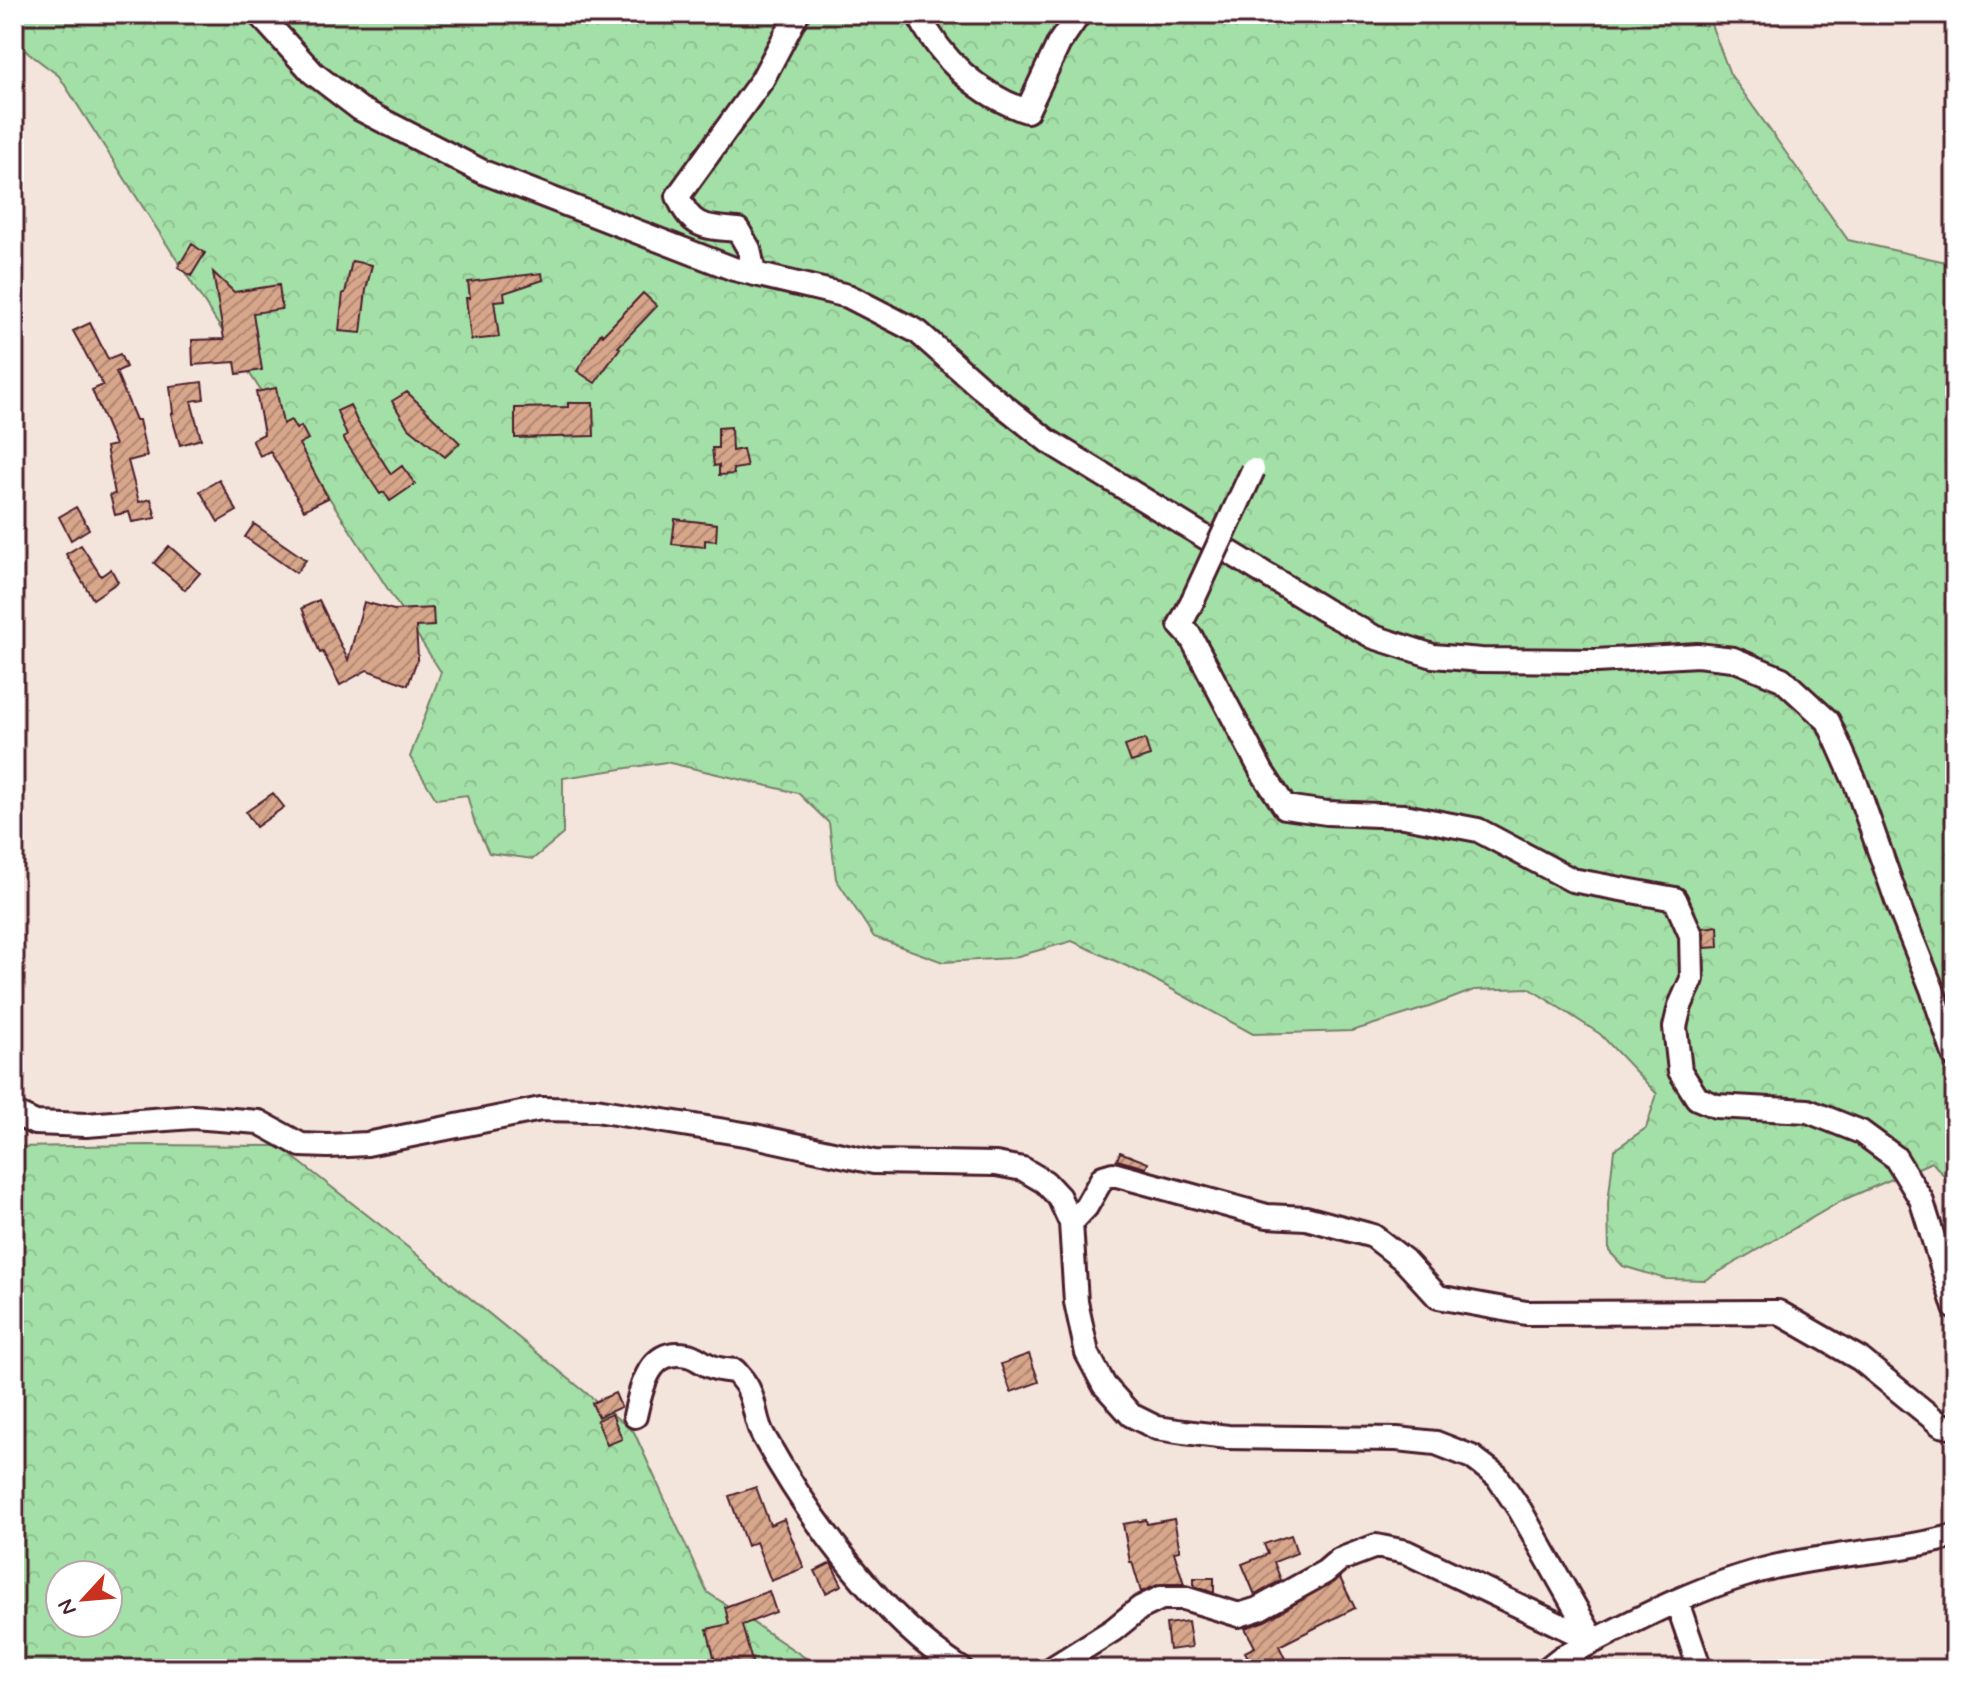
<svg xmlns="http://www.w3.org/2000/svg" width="1969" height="1683" font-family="Mynerve,sans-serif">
	<defs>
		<pattern id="forest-crowns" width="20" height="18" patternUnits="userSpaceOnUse" patternTransform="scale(2)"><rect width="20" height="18" fill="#a3e0a7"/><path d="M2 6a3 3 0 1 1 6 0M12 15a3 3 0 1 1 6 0" fill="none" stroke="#8ec090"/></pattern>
		<pattern id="building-hatch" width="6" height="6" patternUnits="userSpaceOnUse" patternTransform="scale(2)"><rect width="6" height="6" fill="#d7a68b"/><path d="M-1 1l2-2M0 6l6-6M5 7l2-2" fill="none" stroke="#b08772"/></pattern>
	</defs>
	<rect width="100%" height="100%" fill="#f3e4dc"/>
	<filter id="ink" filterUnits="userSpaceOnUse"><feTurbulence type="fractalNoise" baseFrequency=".0125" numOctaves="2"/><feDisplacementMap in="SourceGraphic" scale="16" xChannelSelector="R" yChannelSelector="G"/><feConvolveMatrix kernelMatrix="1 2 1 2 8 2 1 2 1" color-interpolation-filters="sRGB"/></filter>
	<g filter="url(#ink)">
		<path fill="url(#forest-crowns)" stroke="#768069" stroke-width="2" fill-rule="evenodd" d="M14,14H1707L1730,74L1848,240L1955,264V1188L1932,1162L1843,1200L1705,1280L1666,1279L1623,1266L1609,1251L1608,1203L1614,1150L1646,1128L1657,1094L1600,1034L1529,988L1474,990L1429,1007L1352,1031L1253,1034L1144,974L1072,941L1011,958L943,962L874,937L836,879L829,823L798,793L666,762L563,778V834L533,859L489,853L475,824L467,795L436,799L410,757L441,672L59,76L14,42Z
			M146,1145L279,1146L389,1232L634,1432L707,1592L822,1669H14V1147ZM60,1575H108V1623H60Z"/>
		<path fill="url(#building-hatch)" stroke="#4a1f2b" stroke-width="2" d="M192,244L205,253L191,276L178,267Z
			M352,261L372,265L366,290L361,333L339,331L343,293H345Z
			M213,272L234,292L279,285L282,309L253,313L262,370L237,374L235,362L193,365L192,340L224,339Z
			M542,273L543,280L504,293L505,300L494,301L499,337L471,340L466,298H470L468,282Z
			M643,293L657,306L618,347L620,348L595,383L577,371L601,333L603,335Z
			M90,323L108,359L120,354L126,367L116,372L136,420H139L147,456L128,461L139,502L151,499L156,518L132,522L129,512L115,515L110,495L115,494L106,447L115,445L92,390L103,385L73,331Z
			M202,382L204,399L191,401L201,439L180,445L171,414L173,413L170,386Z
			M276,388L283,424L291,420L296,429L301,426L308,439L299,444L328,498L304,510L270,451L260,456L252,440L264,434L256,392Z
			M407,392L460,443L445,457L407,426L392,401Z
			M568,403H593L594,436L515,438V408L568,407Z
			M350,405L357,421L391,474L402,466L415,484L390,501L384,492L380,494L343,438L347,436L337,411Z
			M731,427L732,451L743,449L747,467L733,469L734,474L719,475V465L714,466L712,448H718V428Z
			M219,480L237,511L218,522L200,491Z
			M76,507L89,529L71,540L59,517Z
			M675,519L717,524L716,541L705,540V547L672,544Z
			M254,524L306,560L296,573L245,537Z
			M81,545L101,576L111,569L118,582L93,599L66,554Z
			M169,546L200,573L185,590L154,563Z
			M319,600L348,660L364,602L394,610L433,608L434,626L416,627L418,657L408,685L367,670L340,685L323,652L320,653L302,608Z
			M1145,739L1150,756L1131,762L1125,746Z
			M273,793L284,807L256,827L246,812Z
			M1718,926L1719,947L1705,948L1703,928Z
			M1120,1152L1148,1163L1146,1168L1117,1160Z
			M1029,1354L1039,1382L1011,1392L1001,1364Z
			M615,1393L621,1407L598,1417L592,1403Z
			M612,1414L622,1439L607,1445L597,1420Z
			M756,1487L770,1525L784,1519L804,1568L771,1581L756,1542L747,1546L729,1496Z
			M1174,1519L1180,1551L1174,1552L1184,1584H1160L1141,1592L1132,1562H1130L1123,1524L1146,1520L1147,1524Z
			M1291,1535L1297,1553L1274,1562L1281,1580L1255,1595L1242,1564L1268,1554L1264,1544Z
			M831,1563L842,1585L826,1593L815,1571Z
			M1194,1578H1214V1593L1194,1586Z
			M1340,1578L1355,1608L1279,1646L1290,1669H1254L1245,1652L1255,1647L1245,1628L1265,1621Z
			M769,1591L776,1612L742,1625L754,1669H717L707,1629L729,1624L725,1607Z
			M1188,1621L1192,1647L1169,1650L1166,1624Z"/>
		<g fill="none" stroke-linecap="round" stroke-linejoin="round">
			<defs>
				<path id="minor" d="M259,14L313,73L360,109L483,172L734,269L848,296L918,332L980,387L1048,441L1324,610L1374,637L1433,656L1481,660L1596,661L1697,655L1733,659L1782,679L1828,721L1856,784L1901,912L1932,989L1955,1057
					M918,14C941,59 978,95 1027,111L1059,43L1079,14
					M754,273L749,249L738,230C706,227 691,229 678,196L762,80L797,14
					M1193,600L1180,625L1191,637L1262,772L1285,807L1327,813L1404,816L1478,830L1572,880L1675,899L1691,935L1692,979L1680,1006L1675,1027L1680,1071L1697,1098L1716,1106L1808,1111L1861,1132L1895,1157L1921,1199L1955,1308
					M14,1113L35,1123L86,1125L193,1117L259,1122L301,1145L328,1146L367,1144L541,1109L596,1110L750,1135L874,1162L996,1164L1023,1169L1045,1182L1059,1197L1071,1223L1076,1302L1087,1353L1104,1385L1131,1415L1157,1428L1184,1432L1228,1437L1397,1439L1436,1443L1472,1457L1497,1476L1520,1510L1594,1641
					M1071,1223L1086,1207L1103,1177L1113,1174L1267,1216L1306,1218L1373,1236L1404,1260L1438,1297L1526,1313L1778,1312L1860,1359L1941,1425L1955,1428
					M635,1416C641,1390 648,1347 687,1355C695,1356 702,1363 710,1366C718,1370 727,1370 735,1371C740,1377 747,1384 749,1391C756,1406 755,1423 764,1437C809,1518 882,1619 961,1669
					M1677,1602L1700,1669
					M1051,1669L1113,1630L1140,1608L1161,1598H1184L1239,1615L1258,1609L1325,1572L1339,1560L1376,1546L1406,1552L1593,1641
					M1547,1669L1561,1658C1630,1623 1699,1585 1774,1567C1834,1553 1896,1552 1955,1536"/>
			</defs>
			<use href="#minor" stroke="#4a1f2b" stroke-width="28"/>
			<use href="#minor" stroke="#fff" stroke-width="22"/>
			<defs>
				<path id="minor-bridge" d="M1193,600L1253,470"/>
			</defs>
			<use href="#minor-bridge" stroke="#4a1f2b" stroke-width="28" stroke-linecap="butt"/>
			<use href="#minor-bridge" stroke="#fff" stroke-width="22"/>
		</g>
	</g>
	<rect width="1969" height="1683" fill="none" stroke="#fff" stroke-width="48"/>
	<rect x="24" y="24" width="1921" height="1635" fill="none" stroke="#4a1f2b" stroke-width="3" filter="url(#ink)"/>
	<g transform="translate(84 1599) rotate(244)"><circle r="38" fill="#ffffff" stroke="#b7a5aa" stroke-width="2"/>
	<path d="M0-6L14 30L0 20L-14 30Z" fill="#c8321e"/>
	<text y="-12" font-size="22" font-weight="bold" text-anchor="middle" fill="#4a1f2b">N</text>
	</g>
</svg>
